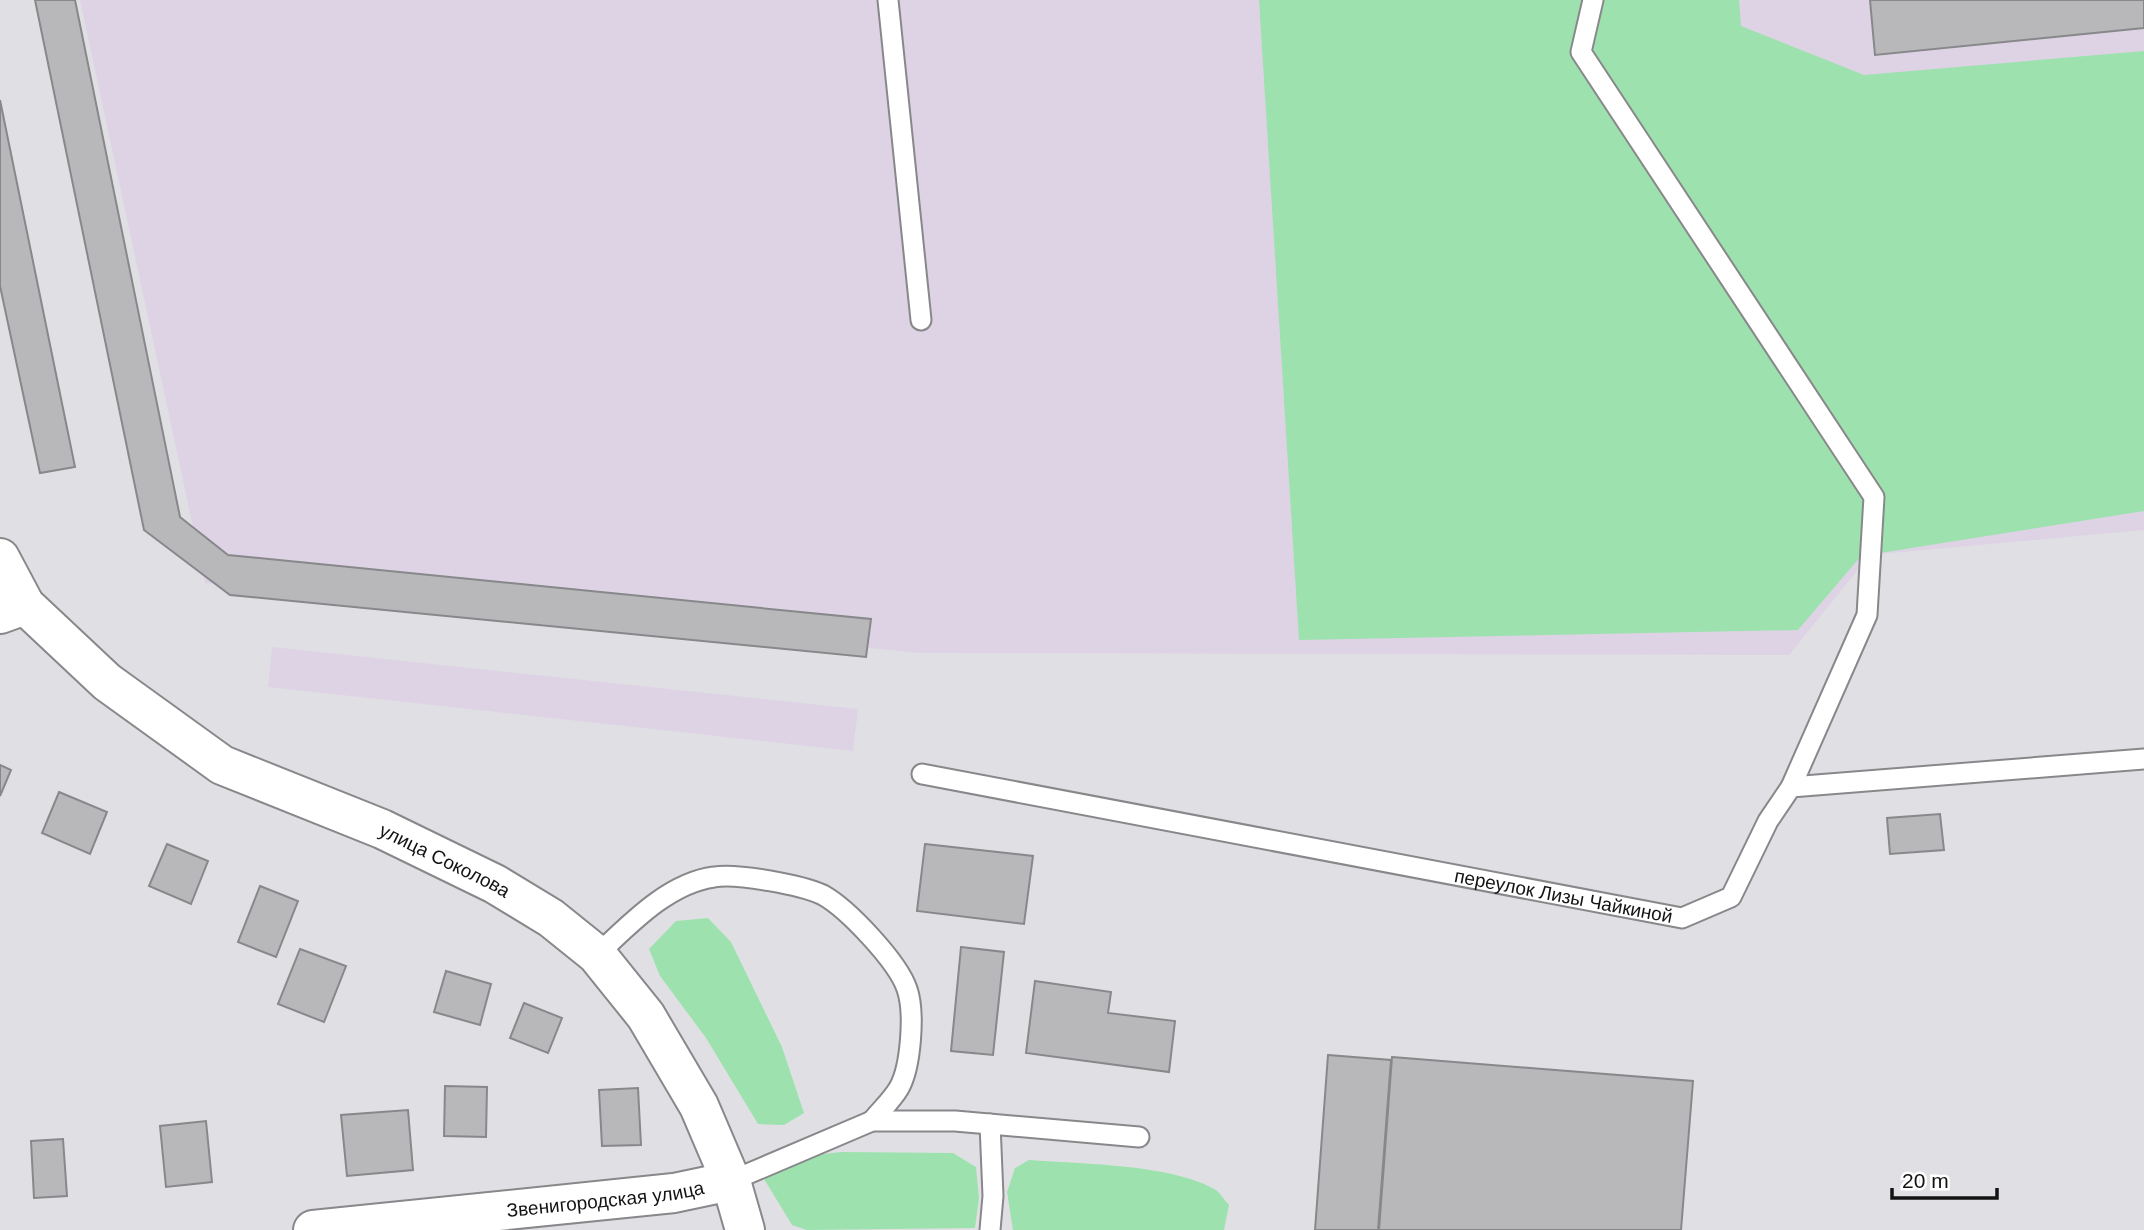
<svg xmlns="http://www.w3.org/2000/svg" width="2144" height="1230" font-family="Arial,sans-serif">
	<rect width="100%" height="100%" fill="#e0e0e4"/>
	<path fill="#ded2e5" d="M80,0H2144V530L1870,555L1789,655L920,653L205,583Z
		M272,647L858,709L853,751L268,687Z"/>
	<path fill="#9de2ae" d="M1259,0H1739L1741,26L1864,75L2144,51V511L1861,556L1798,630L1299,640Z
		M708,918L731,942L782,1047L804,1113L784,1125L758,1124L706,1038L660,976L649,949L676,921Z
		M841,1152L953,1153L976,1167L979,1198L975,1228L807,1230L792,1225L764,1179L772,1160Z
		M1029,1160C1080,1164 1171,1164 1214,1189C1220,1192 1224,1200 1229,1205L1224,1230H1013L1007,1192L1015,1168Z"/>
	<path fill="#b8b8bb" stroke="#88888b" stroke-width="2" d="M35,0H75L180,517L228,555L871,619L866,657L230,595L144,530Z
		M1870,0H2144V28L1875,55Z
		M0,100L75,467L40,473L0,286Z
		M0,765L11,770L0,796Z
		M59,792L107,812L90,854L42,833Z
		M1940,814L1944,850L1890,854L1887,818Z
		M167,844L208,861L191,904L149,886Z
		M925,844L1033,856L1024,924L917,911Z
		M260,886L298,901L276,957L238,942Z
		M961,947L1004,952L993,1055L951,1051Z
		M300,949L346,966L324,1022L278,1004Z
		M446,971L491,984L480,1025L434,1012Z
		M1035,981L1111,992L1108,1013L1175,1021L1169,1072L1026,1053Z
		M524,1003L562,1018L548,1053L510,1038Z
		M1328,1055L1391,1060L1378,1230H1315Z
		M1392,1057L1693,1081L1681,1230H1379Z
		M445,1086L487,1087L486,1137L444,1136Z
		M638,1088L641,1145L602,1146L599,1090Z
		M408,1110L413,1170L347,1176L341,1115Z
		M206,1121L212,1182L166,1187L160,1126Z
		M63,1139L67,1196L34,1198L31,1141Z"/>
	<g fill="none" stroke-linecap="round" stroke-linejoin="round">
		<defs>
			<g id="service">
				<path d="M888,0L921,320"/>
				<path d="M1593,0L1581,52L1874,497L1867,615L1791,787"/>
				<path id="s1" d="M922,774L1682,918L1731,897L1768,821L1791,787L2144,759"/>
				<path d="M597,955C629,925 668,883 714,877C737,873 802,885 823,895C848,909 898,962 907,989C915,1012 911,1067 899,1088C892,1100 881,1110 872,1121"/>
				<path d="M731,1181L872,1121H955L1139,1137"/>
				<path d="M990,1230L993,1196L990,1124"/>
			</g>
			<g id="minor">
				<path d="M0,614L25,605"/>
				<path id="s2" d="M313,1230L674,1193L731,1181"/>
			</g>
			<g id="secondary">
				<path id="s3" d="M0,558L25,605L107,682L222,765L382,829L495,884L551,918L597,955L646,1016L699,1106L731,1181L745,1230"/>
			</g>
		</defs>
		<use href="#service" stroke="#88888b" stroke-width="23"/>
		<use href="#minor" stroke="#88888b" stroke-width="42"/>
		<use href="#secondary" stroke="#88888b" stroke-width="42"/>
		<use href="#service" stroke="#fff" stroke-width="19"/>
		<use href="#minor" stroke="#fff" stroke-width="38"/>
		<use href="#secondary" stroke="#fff" stroke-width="38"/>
	</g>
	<g text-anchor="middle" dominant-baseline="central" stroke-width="5" stroke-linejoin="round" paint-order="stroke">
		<g font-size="19" fill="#131314" stroke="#fff">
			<text stroke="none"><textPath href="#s3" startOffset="550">улица Соколова</textPath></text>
			<text stroke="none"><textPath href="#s1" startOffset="653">переулок Лизы Чайкиной</textPath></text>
			<text stroke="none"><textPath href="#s2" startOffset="294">Звенигородская улица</textPath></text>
		</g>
	</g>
	<path d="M1892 1188v10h105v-10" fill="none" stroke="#131314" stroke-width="3.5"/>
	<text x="1902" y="1188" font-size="21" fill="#131314" stroke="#ffffff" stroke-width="5" paint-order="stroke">20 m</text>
</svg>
